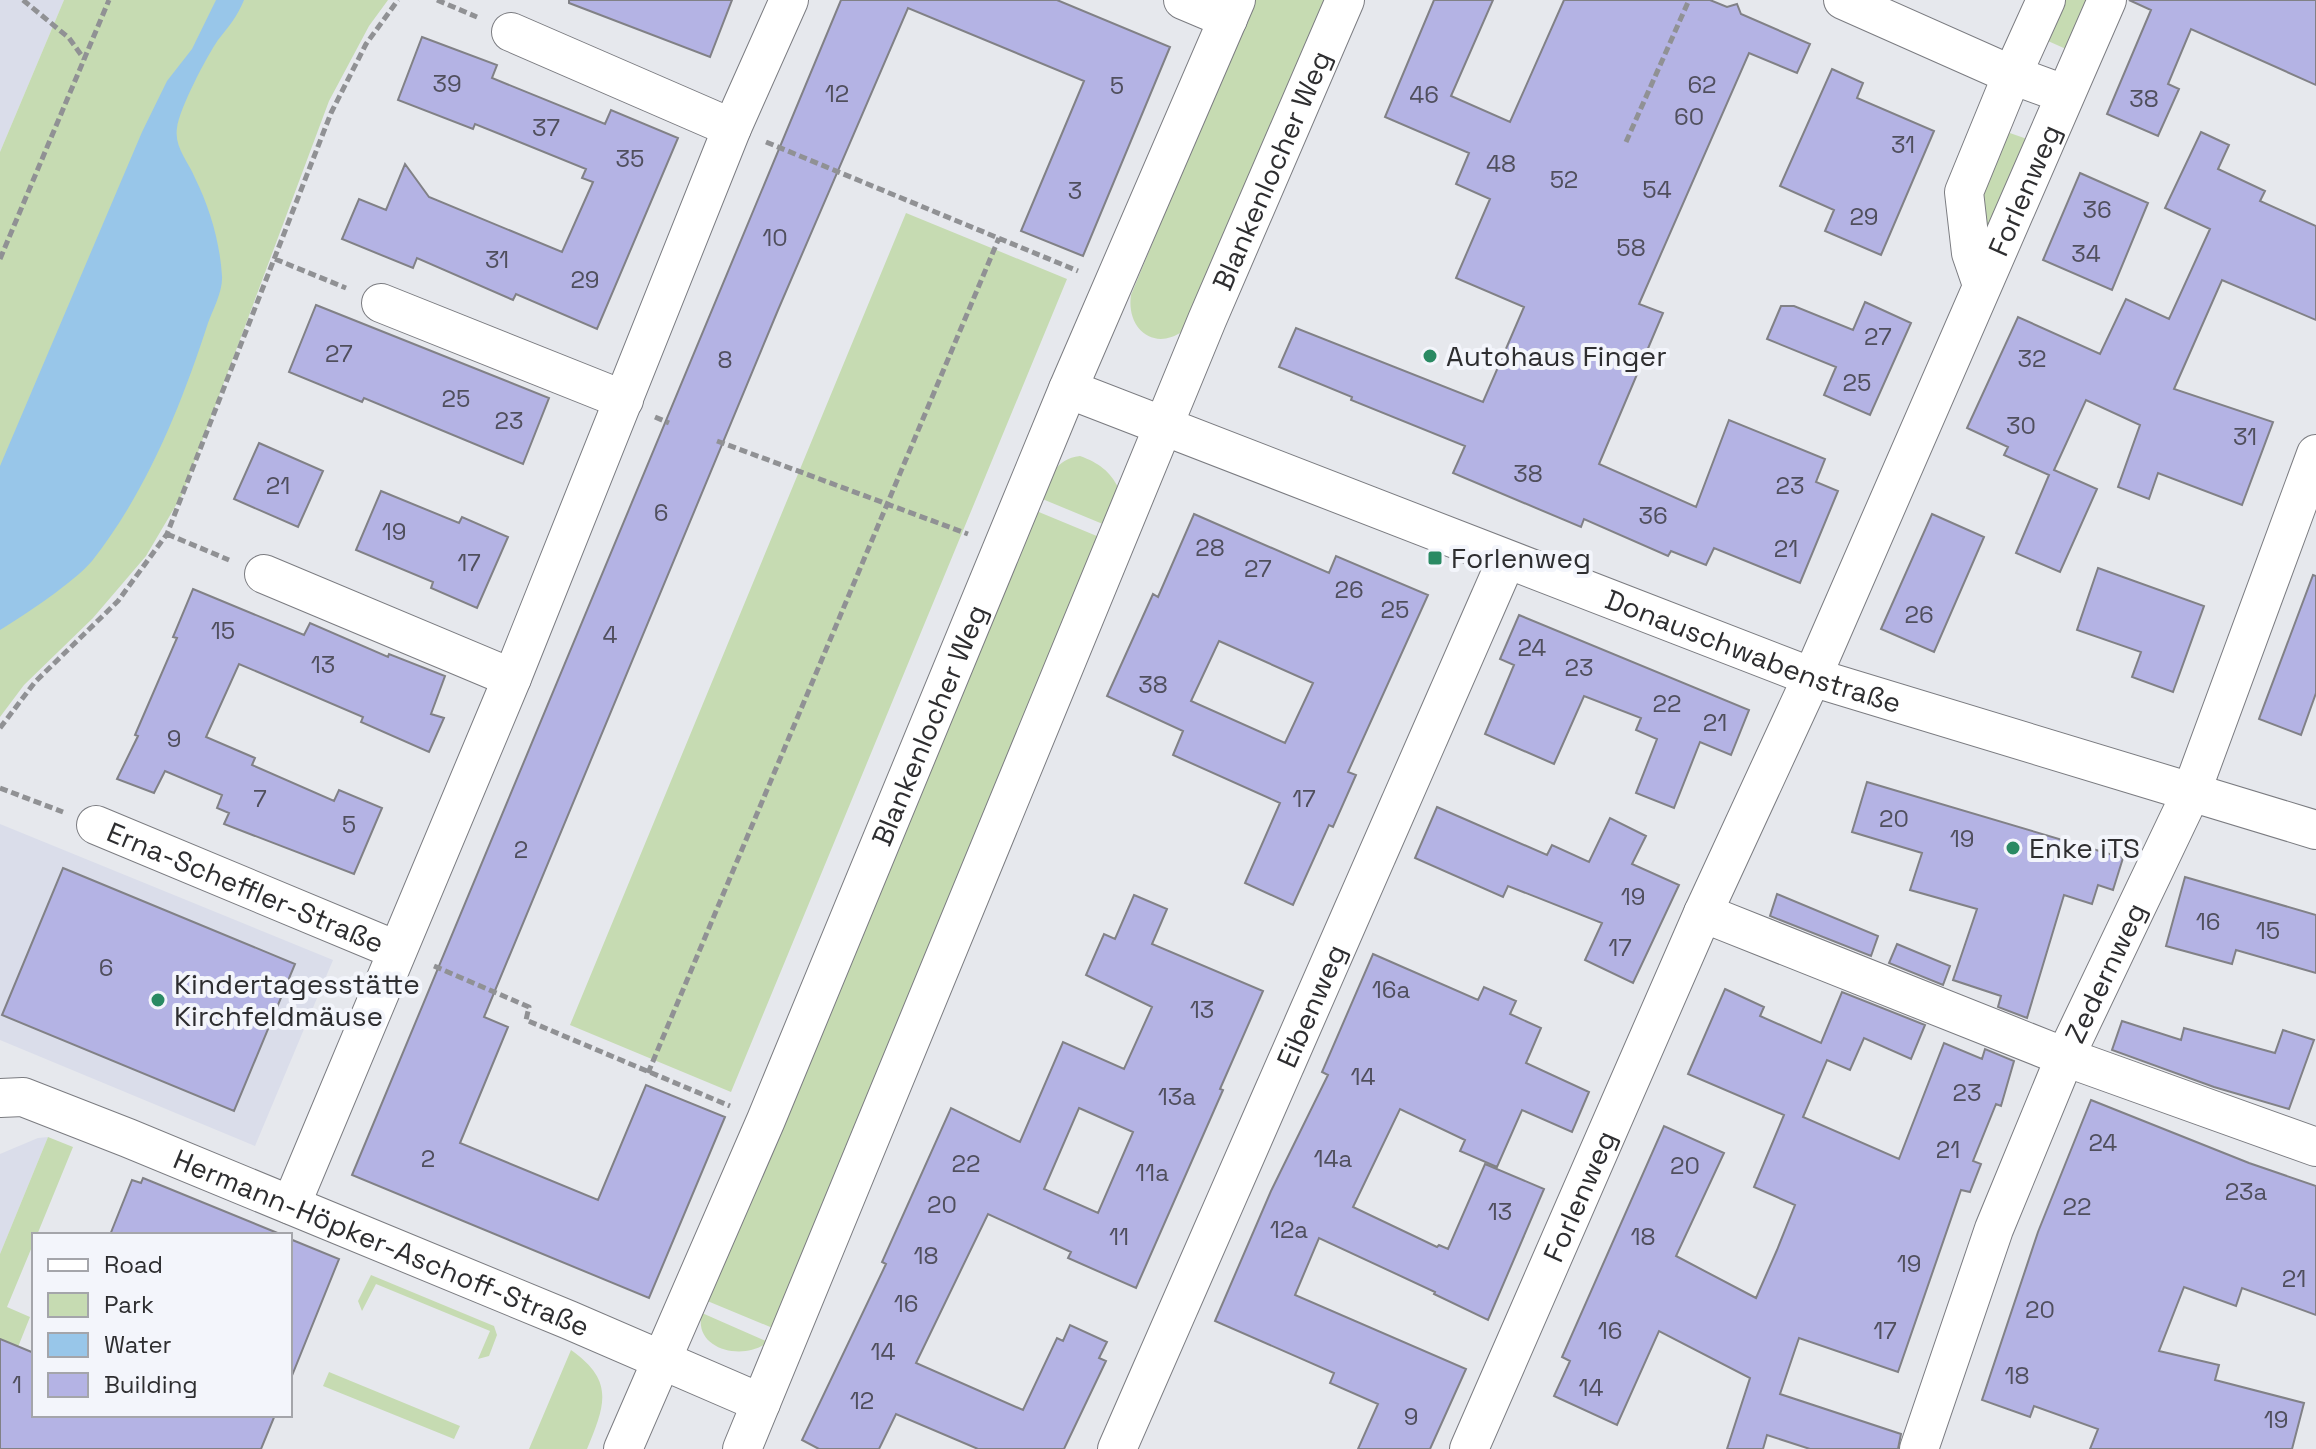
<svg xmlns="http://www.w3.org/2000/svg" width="2316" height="1449" font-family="'Space Grotesk',sans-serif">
	<rect width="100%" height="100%" fill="#e6e8ed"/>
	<path fill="#daddea" d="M0,0H64L0,152Z
		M0,824L333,960L255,1146L0,1040Z
		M48,1137L0,1254V1154L38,1138Z"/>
	<path fill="#c6dbb2" d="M64,0H388L369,26L329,101L182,495L146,556L93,618L24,685L0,717V152Z
		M1253,0H1326L1183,331C1153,352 1126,328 1131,295Z
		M2065,0H2090L2066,49L2048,41Z
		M2007,132L2027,139L1986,234L1977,197Z
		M906,213L1067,279L731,1092L570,1025Z
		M1080,456C1099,463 1110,471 1119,489L1110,527L1040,498C1050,478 1055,459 1080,456Z
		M1034,510L1104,539L775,1329L705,1300Z
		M48,1137L73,1147L37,1235H34V1242L7,1307L30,1317L18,1347L0,1339V1254Z
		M371,1275L494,1326L497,1335L489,1356L478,1359L490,1331L376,1284L362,1311L358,1301Z
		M702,1313L768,1342C743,1362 692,1349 702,1313Z
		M571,1350C615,1381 605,1405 587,1449H529Z
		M329,1372L460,1426L454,1439L323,1386Z"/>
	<path fill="#98c6e9" d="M216,0H244C237,17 229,26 218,40C207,56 179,109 177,128C174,147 188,161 195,178C210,208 220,243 222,276C223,291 213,309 208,323C181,406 147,491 92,561C74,582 25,615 0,630V466L142,132L167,81L192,49Z"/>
	<path fill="#b4b3e4" stroke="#818186" stroke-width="2" fill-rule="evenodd" d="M569,0H732L710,57L569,3Z
		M841,0H1057L1170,47L1083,256L1021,231L1084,81L908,8L778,310L484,1017L508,1027L460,1143L598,1200L646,1085L725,1117L649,1298L352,1175Z
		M1434,0H1493L1451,96L1510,122L1564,0H1710L1727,7L1737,4L1741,14L1810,44L1797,73L1749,53L1639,304L1663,313L1599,464L1696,507L1729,420L1825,459L1816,482L1838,491L1800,583L1714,548L1706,565L1671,551L1668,556L1584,519L1581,527L1453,473L1465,446L1351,400L1352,397L1279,367L1296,328L1483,402L1524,307L1456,278L1490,199L1456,184L1469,153L1385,117Z
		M2129,0H2316V85L2191,29L2168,84L2179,89L2158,136L2107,114L2151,10Z
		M422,37L497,65L492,78L605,124L611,110L678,138L597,329L516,294L513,300L417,258L413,268L342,239L359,199L386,210L405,164L429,197L562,252L593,182L582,178L586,169L475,124L473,129L398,100Z
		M1832,69L1863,83L1857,98L1934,131L1881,255L1825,231L1834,210L1780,186Z
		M2201,132L2229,145L2218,169L2265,191L2260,201L2316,226V320L2222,280L2174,389L2273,422L2242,505L2158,473L2149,499L2118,487L2140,425L2086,400L2054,470L2097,489L2060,572L2016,553L2049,475L2004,455L2008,447L1967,428L2018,317L2100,354L2126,299L2169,319L2210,229L2165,208Z
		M2080,173L2148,203L2112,290L2043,260Z
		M1865,302L1911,323L1870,415L1824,395L1836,367L1767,339L1781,306H1794L1853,330Z
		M316,305L549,398L523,464L364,398L362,402L289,372Z
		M259,443L323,471L298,527L234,499Z
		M381,491L459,523L462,517L508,537L477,608L431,588L433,582L356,550Z
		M1194,514L1329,573L1336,556L1428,595L1348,772L1356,775L1333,827L1329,825L1293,905L1245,883L1280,803L1173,755L1183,731L1107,696L1153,594L1158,597ZM1219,641L1313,683L1285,743L1191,701Z
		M1932,514L1984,537L1934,652L1881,629Z
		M2098,568L2204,606L2173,692L2132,677L2141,652L2077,630Z
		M2313,575L2316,576V693L2301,735L2259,719Z
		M193,589L304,635L310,623L388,657L389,654L445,676L431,714L444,718L429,752L361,722L363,717L239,664L206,737L255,758L252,765L334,801L339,790L382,808L354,874L224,824L229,813L217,808L222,795L165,771L154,793L117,779L138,736L135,735L177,638L173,637Z
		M1519,615L1749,710L1731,755L1700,742L1674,808L1636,793L1657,739L1636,730L1641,718L1584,696L1554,764L1485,734L1514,665L1500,659Z
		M1867,782L2123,858L2113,890L2098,885L2092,904L2064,895L2027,1018L1998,1007L2001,996L1953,980L1977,909L1910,890L1922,853L1852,832Z
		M1437,807L1547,855L1552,845L1589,862L1610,818L1646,836L1632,864L1679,885L1633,983L1585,960L1602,923L1508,886L1503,897L1415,858Z
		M63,868L295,964L234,1111L2,1015Z
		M2185,877L2316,915V973L2236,950L2232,964L2166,946Z
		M1777,894L1878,936L1871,956L1770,916Z
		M1134,895L1167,909L1152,944L1263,991L1220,1089L1223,1090L1136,1288L1068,1258L1071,1252L988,1214L916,1363L1023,1410L1057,1338L1063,1341L1070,1325L1107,1342L1099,1358L1106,1361L1064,1449H978L896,1414L879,1449H819L802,1440L886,1264L882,1262L951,1108L1020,1142L1063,1042L1124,1069L1152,1007L1086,975L1104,934L1115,939ZM1079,1108L1133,1132L1098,1213L1044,1189Z
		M1897,944L1950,966L1943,985L1889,963Z
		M1373,954L1478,1000L1484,987L1516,1001L1510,1014L1541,1028L1526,1063L1589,1092L1572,1132L1522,1110L1497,1167L1460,1151L1465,1140L1400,1109L1353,1207L1437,1247L1439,1245L1448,1249L1485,1164L1544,1189L1488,1320L1434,1294L1435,1292L1319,1238L1295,1295L1466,1369L1430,1449H1358L1378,1404L1330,1383L1334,1373L1215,1321L1271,1191L1328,1075L1322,1072Z
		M1725,989L1764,1007L1760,1016L1821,1043L1842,992L1925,1025L1911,1059L1864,1038L1850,1070L1827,1060L1803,1117L1899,1159L1944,1043L1982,1059L1985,1049L2014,1061L2001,1106L1996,1104L1973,1161L1981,1164L1970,1192L1961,1190L1898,1372L1799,1338L1780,1394L1901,1434L1898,1449H1810L1767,1435L1763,1449H1727L1750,1378L1659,1331L1617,1425L1554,1396L1570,1361L1562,1357L1664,1126L1724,1153L1676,1256L1756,1298L1777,1250L1795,1205L1754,1187L1784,1115L1688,1074Z
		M2122,1021L2181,1040L2184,1028L2275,1053L2283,1030L2314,1040L2289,1109L2214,1087L2112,1050Z
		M2091,1100L2249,1163L2316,1186V1315L2242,1288L2236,1306L2184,1287L2159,1351L2219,1365L2215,1380L2304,1403L2292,1449H2090L2098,1429L2034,1406L2030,1417L1982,1400L2038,1232Z
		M143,1178L280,1234V1235H110L132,1180L141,1183Z
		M290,1239L339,1259L291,1378L290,1377Z
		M0,1339L34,1353V1415H275L261,1449H0Z"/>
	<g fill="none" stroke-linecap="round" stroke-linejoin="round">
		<defs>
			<g id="minor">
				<path d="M1183,0L1228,19"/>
				<path d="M1843,0L2012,75L2064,94"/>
				<path d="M511,32L732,128"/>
				<path d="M1982,285L1971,253L1964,192L2012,75L2046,0"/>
				<path d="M381,303L624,400"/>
				<path id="s1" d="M1068,389L1812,677L2316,830"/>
				<path d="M264,574L512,678"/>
				<path id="s2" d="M96,825L396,950"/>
				<path d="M1703,913L2065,1057L2316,1147"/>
				<path id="s3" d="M0,1098L23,1097L128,1138L569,1320L761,1403"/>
				<path d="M291,1205L512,678L732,128L789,0"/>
				<path id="s4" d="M623,1449L766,1120L1068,389L1236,0"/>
				<path id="s5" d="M742,1449L1207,320L1345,0"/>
				<path id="s6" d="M1117,1449L1506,561"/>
				<path id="s7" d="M1469,1449L1703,913L1812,677L2107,0"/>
				<path id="s8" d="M1919,1449L1994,1229L2065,1057L2191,793L2316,454"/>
			</g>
		</defs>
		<use href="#minor" stroke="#7b7c81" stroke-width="40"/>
		<path stroke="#909194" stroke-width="5" stroke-dasharray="8 4" stroke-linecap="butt" d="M23,0L69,38L84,59
			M437,0L477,17
			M766,142L1078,271
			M1626,142L1689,0
			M0,259L109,0
			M275,259L346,288
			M655,417L669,423
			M717,441L968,534
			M167,534L229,560
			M0,728L35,682L118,601L167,534L331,113L366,44L398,0
			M0,788L63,812
			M434,966L529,1007L526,1020L730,1106
			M648,1073L999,238"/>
		<use href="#minor" stroke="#fff" stroke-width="38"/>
	</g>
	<g fill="#2a8a63" stroke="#f3f5fb" stroke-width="3">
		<circle cx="1430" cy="356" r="8"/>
		<rect x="1427" y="550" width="16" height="16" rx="4"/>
		<circle cx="2013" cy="848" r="8"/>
		<circle cx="158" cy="1000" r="8"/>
	</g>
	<g text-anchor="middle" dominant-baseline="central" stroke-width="8" stroke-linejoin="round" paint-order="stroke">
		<g font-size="24" fill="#504f5d">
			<text x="447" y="83">39</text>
			<text x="1702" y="84">62</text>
			<text x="1117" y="85">5</text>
			<text x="837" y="93">12</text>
			<text x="1424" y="94">46</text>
			<text x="2144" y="98">38</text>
			<text x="1689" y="116">60</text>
			<text x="546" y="127">37</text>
			<text x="1903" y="144">31</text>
			<text x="630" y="158">35</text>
			<text x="1501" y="163">48</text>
			<text x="1564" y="179">52</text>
			<text x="1657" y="189">54</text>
			<text x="1075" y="190">3</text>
			<text x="2097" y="209">36</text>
			<text x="1864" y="216">29</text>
			<text x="775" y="237">10</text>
			<text x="1631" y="247">58</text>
			<text x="2086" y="253">34</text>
			<text x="497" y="259">31</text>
			<text x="585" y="279">29</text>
			<text x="1878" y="336">27</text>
			<text x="339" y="353">27</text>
			<text x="2032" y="358">32</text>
			<text x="725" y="359">8</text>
			<text x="1857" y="382">25</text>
			<text x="456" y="398">25</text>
			<text x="509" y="420">23</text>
			<text x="2021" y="425">30</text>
			<text x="2245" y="436">31</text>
			<text x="1528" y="473">38</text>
			<text x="278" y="485">21</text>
			<text x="1790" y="485">23</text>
			<text x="661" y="512">6</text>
			<text x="1653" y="515">36</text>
			<text x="394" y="531">19</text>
			<text x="1210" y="547">28</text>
			<text x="1786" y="548">21</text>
			<text x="469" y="562">17</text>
			<text x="1258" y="568">27</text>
			<text x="1349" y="589">26</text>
			<text x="1395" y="609">25</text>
			<text x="1919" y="614">26</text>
			<text x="223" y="630">15</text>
			<text x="610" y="634">4</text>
			<text x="1532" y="647">24</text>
			<text x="323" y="664">13</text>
			<text x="1579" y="667">23</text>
			<text x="1153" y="684">38</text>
			<text x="1667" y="703">22</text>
			<text x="1715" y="722">21</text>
			<text x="174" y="738">9</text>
			<text x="260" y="798">7</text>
			<text x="1304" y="798">17</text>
			<text x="1894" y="818">20</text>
			<text x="349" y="824">5</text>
			<text x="1962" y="838">19</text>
			<text x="521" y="849">2</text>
			<text x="1633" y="896">19</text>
			<text x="2208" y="921">16</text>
			<text x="2268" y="930">15</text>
			<text x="1620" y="947">17</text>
			<text x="106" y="967">6</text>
			<text x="1391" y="989">16a</text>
			<text x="1202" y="1009">13</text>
			<text x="1363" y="1076">14</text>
			<text x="1967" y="1092">23</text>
			<text x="1177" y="1096">13a</text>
			<text x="2103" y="1142">24</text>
			<text x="1948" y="1149">21</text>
			<text x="428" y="1158">2</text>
			<text x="1333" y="1158">14a</text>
			<text x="966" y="1163">22</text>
			<text x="1685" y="1165">20</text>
			<text x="1152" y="1172">11a</text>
			<text x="2246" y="1191">23a</text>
			<text x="942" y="1204">20</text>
			<text x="2077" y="1206">22</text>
			<text x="1500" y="1211">13</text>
			<text x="1289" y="1229">12a</text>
			<text x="1119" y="1236">11</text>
			<text x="1643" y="1236">18</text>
			<text x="926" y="1255">18</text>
			<text x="1909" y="1263">19</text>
			<text x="2294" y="1278">21</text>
			<text x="906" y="1303">16</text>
			<text x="2040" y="1309">20</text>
			<text x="1610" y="1330">16</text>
			<text x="1885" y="1330">17</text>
			<text x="883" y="1351">14</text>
			<text x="2017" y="1375">18</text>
			<text x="17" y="1384">1</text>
			<text x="1591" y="1387">14</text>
			<text x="862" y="1400">12</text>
			<text x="1411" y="1416">9</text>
			<text x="2276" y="1419">19</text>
		</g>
		<g font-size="28" fill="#2e2e30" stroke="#f3f5fb">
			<text stroke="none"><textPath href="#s5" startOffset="1384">Blankenlocher Weg</textPath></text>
			<text stroke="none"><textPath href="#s7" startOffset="1376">Forlenweg</textPath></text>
			<text stroke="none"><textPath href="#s1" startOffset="734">Donauschwabenstraße</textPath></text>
			<text stroke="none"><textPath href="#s4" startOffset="786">Blankenlocher Weg</textPath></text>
			<text stroke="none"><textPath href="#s2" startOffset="162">Erna-Scheffler-Straße</textPath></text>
			<text stroke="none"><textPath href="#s8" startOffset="512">Zedernweg</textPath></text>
			<text stroke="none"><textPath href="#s6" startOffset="484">Eibenweg</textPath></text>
			<text stroke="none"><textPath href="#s7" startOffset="276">Forlenweg</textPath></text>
			<text stroke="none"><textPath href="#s3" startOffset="410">Hermann-Höpker-Aschoff-Straße</textPath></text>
		</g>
		<g font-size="28" fill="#2e2e30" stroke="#f3f5fb" text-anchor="start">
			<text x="1446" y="356">Autohaus Finger</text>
			<text x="1451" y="558">Forlenweg</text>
			<text x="2029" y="848">Enke iTS</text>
			<text x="174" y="984">Kindertagesstätte<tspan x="174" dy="32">Kirchfeldmäuse</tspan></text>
		</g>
	</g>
	<rect x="32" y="1233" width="260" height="184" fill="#f3f5fb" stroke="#a4a5aa" stroke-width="2"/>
	<rect x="48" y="1259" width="40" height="12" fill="#ffffff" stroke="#a4a5aa" stroke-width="2"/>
	<text x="104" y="1273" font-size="24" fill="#2e2e30">Road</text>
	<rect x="48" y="1293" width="40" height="24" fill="#c6dbb2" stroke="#a4a5aa" stroke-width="2"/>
	<text x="104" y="1313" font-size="24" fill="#2e2e30">Park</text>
	<rect x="48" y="1333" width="40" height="24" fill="#98c6e9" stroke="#a4a5aa" stroke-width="2"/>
	<text x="104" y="1353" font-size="24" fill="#2e2e30">Water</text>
	<rect x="48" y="1373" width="40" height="24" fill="#b4b3e4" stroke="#a4a5aa" stroke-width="2"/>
	<text x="104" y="1393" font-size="24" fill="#2e2e30">Building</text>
</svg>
